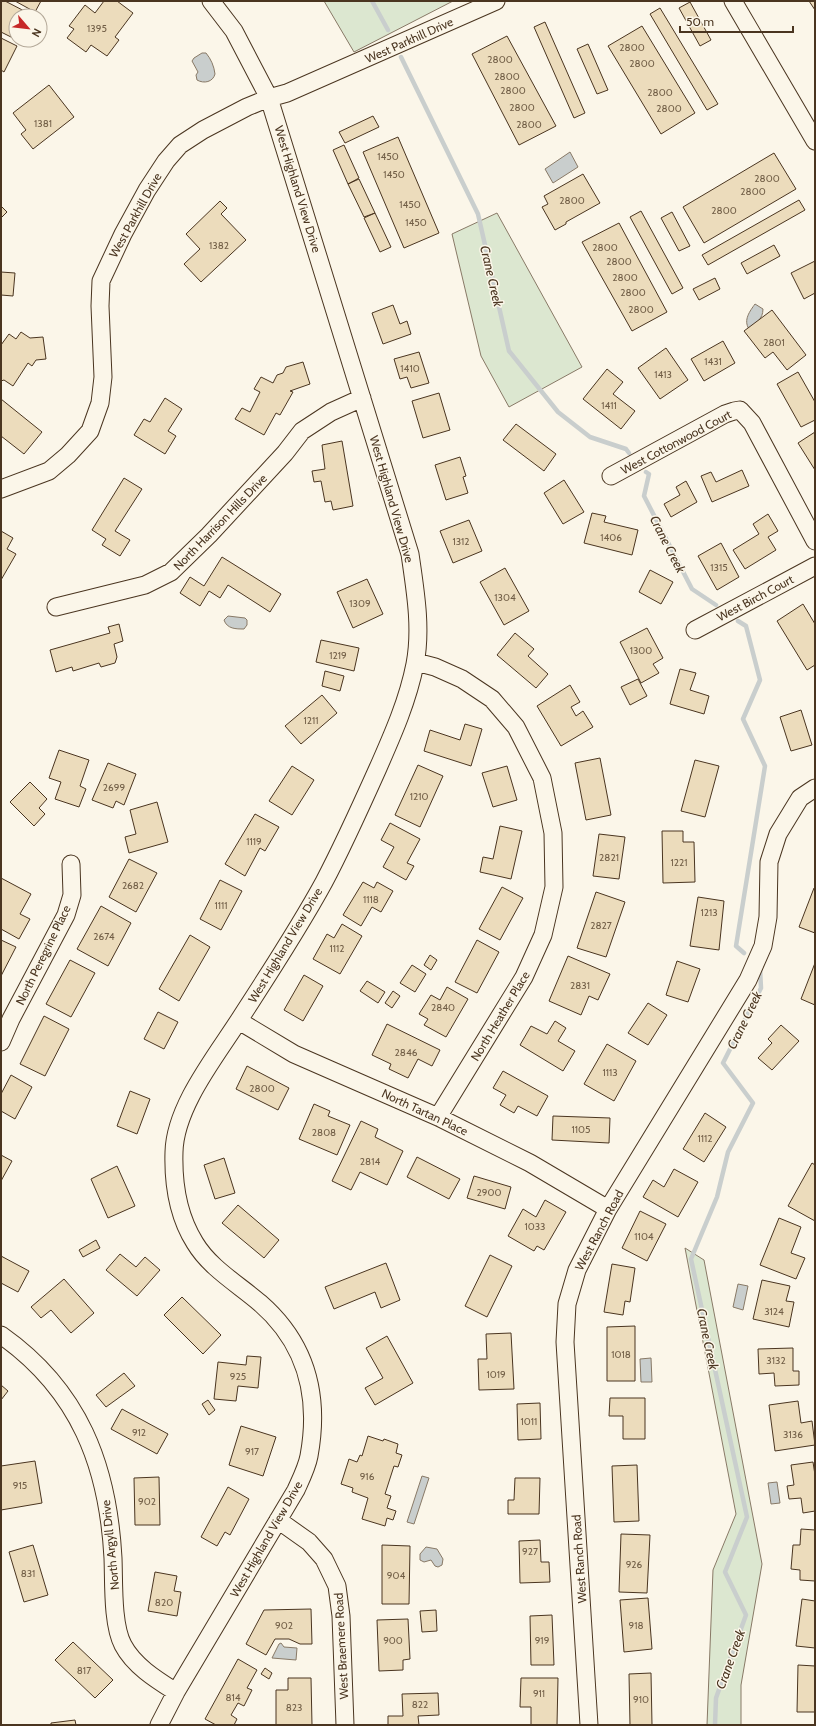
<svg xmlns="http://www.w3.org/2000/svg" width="816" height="1726" font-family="Cabin,sans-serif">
	<rect width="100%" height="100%" fill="#fbf6e9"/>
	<path fill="#dce7d0" stroke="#887966" d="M324,1H453L354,52Z
		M497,213L582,367L509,407L481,356L452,234Z
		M685,1248L704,1260L762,1564L741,1685V1725H707L713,1570L736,1514Z"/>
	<path fill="#c9cecd" stroke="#887966" d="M202,53H206C211,59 214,66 215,74C213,82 204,84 197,80L196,75L198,72L192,61L194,58Z
		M570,152L578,167L553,183L545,169Z
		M755,304L763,309C763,319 756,323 749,329C743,320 750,311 755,304Z
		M228,616L245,618L247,620V625L244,629C236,629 227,629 224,620Z
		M738,1284L748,1286L743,1310L733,1307Z
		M651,1358L652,1382H641L640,1359Z
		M422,1476L429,1478L414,1524L407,1522Z
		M777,1482L780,1503L771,1504L768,1483Z
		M426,1547L437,1549L443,1559L442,1565L438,1567L435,1566L431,1560L424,1562L420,1560V1554Z
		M281,1643L284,1647L297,1648L296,1660L272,1658L279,1644Z"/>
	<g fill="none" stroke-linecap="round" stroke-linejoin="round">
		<path stroke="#c9cecd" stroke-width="4.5" d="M372,1L388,30
			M401,57L478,214L509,351L558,412L590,437L626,449L629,453
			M646,472L649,474L644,496L692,589L716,605
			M738,621L746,626L760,680L743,719L765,766L736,946L744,953
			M715,1725L716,1698L746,1615L725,1572L747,1517L691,1259L717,1197L728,1152L753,1103L723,1063L761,988L760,968"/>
	</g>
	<path fill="#ecdcbc" stroke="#4a3520" d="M1,1H5L32,15L16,16V31L13,38L1,32Z
		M15,1H41L35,12Z
		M104,1H117L133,13L115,37L119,40L107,56L91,45L86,52L67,38L74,29L69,26L85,5L95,13Z
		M809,1H815V10Z
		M690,2L711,40L700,46L679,8Z
		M660,8L718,104L707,110L650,14Z
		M545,22L585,113L574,118L534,27Z
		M642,26L695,113L661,134L608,46Z
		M507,36L556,126L519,145L472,54Z
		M1,38L17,46L4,72L1,70Z
		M588,44L608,90L597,94L577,49Z
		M49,85L74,117L33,149L21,134L26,130L13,113Z
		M373,116L379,127L345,143L339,132Z
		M398,137L439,233L404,248L363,152Z
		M344,145L359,178L348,184L333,150Z
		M774,153L796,189L704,243L683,207Z
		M583,174L600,203L566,222V224L555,230L542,207L548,204L544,196Z
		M359,179L375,213L364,217L348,184Z
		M799,200L805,210L708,265L702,255Z
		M220,201L227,208L221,214L246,240L201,282L184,264L200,249L186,234Z
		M1,206L7,212L1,218Z
		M641,211L683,288L672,294L630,217Z
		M672,212L690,246L679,251L661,218Z
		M375,213L391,247L380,252L364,218Z
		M619,223L667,312L632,331L582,242Z
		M774,245L780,256L747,274L741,263Z
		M815,261V293L804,299L791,273Z
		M1,272L15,273L13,296L1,295Z
		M715,278L720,289L699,300L693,289Z
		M393,305L400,324L407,321L411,334L383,344L372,313Z
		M772,310L806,355L787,370L773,352L765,358L744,331Z
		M21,332L30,338L43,337L46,359L36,360L32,366L28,363L13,386L4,380L1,381V345L9,334L16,339Z
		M723,341L735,363L704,381L691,359Z
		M666,348L688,380L660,399L638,368Z
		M419,352L429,383L411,388L407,377L400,379L394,359Z
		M303,362L310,384L290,391L293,392L280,415L276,413L264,435L235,419L242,408L250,412L260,392L254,389L261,377L273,383L277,375L283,373L286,367Z
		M607,369L623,382L613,394L635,411L621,429L583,399Z
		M798,372L815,402V420L801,427L777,384Z
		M439,393L450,430L423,438L412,401Z
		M165,398L182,409L168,431L176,436L165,454L134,435L144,419L150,422Z
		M1,399L42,432L24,454L1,436Z
		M516,424L556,454L544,471L503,440Z
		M815,432V470L798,443Z
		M342,441L353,506L333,510L331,501L325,502L321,481L314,482L312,471L325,469L322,445Z
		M460,457L466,476L463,477L468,493L446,500L435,465Z
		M742,470L749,486L712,502L701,476L711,472L716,482Z
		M124,478L142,489L115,531L130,540L120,556L102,545L106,539L92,530Z
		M564,480L584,512L563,524L544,493Z
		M686,481L697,502L671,517L664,504L680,495L676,487Z
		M592,513L606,516L604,522L638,530L632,555L584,543Z
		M768,514L778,531L768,537L776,550L745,569L733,550L759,534L753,524Z
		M469,520L482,551L453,563L440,531Z
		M1,531L13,538L7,549L16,554L1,580Z
		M721,543L739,577L717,590L698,556Z
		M222,557L281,594L270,612L228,585L220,598L209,591L200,606L180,593L190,577L204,586Z
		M505,568L529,611L504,625L480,582Z
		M650,570L673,582L661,604L639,592Z
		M367,579L383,614L353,628L337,592Z
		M803,604L815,624V665L807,670L777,621Z
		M119,624L123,641L114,644L117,657L115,663L101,667L99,663L73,671L72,667L56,672L50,650L110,633L108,627Z
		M647,628L663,658L653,664L659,673L641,683L620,642Z
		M515,633L534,649L528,656L548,674L536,688L497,655Z
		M321,640L359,648L354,671L316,662Z
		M680,669L696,673L690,690L709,696L704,714L670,704Z
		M325,671L344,676L340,691L322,686Z
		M638,679L647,696L630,705L621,687Z
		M570,685L580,702L571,707L576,716L583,711L593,727L561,746L537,706Z
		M322,695L337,713L301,744L285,726Z
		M801,710L812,745L791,751L780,717Z
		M465,724L482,729L471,766L424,751L430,730L460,740Z
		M59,750L89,760L80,786L86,789L79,807L55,799L61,782L49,778Z
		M600,758L611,815L586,820L575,763Z
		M695,760L719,766L705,817L681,811Z
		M108,763L136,774L124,805L116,801L113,808L92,800Z
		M418,765L443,776L420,827L395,815Z
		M292,766L314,780L292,815L269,801Z
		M507,766L517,800L493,807L482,773Z
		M30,782L47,799L39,808L45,814L34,826L10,802Z
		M157,802L168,842L129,853L125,837L136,834L130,810Z
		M255,814L279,827L265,851L260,848L245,876L225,864Z
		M390,823L420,839L407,863L414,866L406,880L383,867L394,847L381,840Z
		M500,826L522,831L511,879L480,872L483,857L493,859Z
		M662,831H683V842H694L695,882L663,883Z
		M599,834L625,837L619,879L593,876Z
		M129,859L157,873L136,912L109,897Z
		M1,878L31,894L20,914L30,919L19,939L1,929Z
		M220,880L242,891L221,930L200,919Z
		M363,882L374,888L377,882L393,891L381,912L372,907L361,926L343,915Z
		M502,887L523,898L500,940L479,929Z
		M814,888H815V933L799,927Z
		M596,892L625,902L606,957L577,948Z
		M698,897L724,901L719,950L690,946Z
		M101,906L131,923L108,966L77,949Z
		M342,924L362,936L340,974L313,959L327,934L334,938Z
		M190,935L210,947L179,1001L159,989Z
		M1,940L16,947L1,976Z
		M477,940L499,952L477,993L455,982Z
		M430,955L437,960L431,970L424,965Z
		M568,956L610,974L598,1000L589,996L581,1015L549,1001Z
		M70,960L95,973L71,1017L46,1004Z
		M677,961L700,969L688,1002L666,995Z
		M815,963V1005L801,999Z
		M412,965L426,974L415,992L400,983Z
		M304,975L323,986L303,1021L284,1010Z
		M367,981L385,992L378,1003L360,991Z
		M447,987L468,999L446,1037L424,1025L428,1019L419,1014L431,995L440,1000Z
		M393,991L400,996L392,1008L385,1003Z
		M648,1003L667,1015L648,1045L628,1033Z
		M158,1012L178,1022L164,1049L144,1039Z
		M44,1016L69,1029L45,1076L20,1064Z
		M555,1021L566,1028L558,1041L575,1051L563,1071L520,1045L531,1026L547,1034Z
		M387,1024L440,1050L432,1066L418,1059L408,1078L389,1069L391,1064L372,1055Z
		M781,1025L799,1041L772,1070L758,1058L772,1043L768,1039Z
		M607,1044L636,1061L614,1101L584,1084Z
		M247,1066L289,1088L278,1110L236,1089Z
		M503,1071L548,1096L537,1116L518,1106L514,1113L500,1105L506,1095L493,1088Z
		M11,1075L32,1087L15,1119L1,1111V1094Z
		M130,1091L150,1099L137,1134L117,1126Z
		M314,1104L330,1111L328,1116L350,1125L337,1155L299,1139Z
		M705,1113L726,1127L704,1162L683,1149Z
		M553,1116L610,1118L609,1143L552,1140Z
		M361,1121L378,1129L375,1137L403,1151L387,1185L360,1172L351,1190L332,1181Z
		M1,1155L12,1161L1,1181Z
		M417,1157L460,1179L449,1199L407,1177Z
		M224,1158L235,1193L215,1199L204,1165Z
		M812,1163L815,1165V1221L788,1206Z
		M117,1166L135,1206L108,1218L91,1179Z
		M674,1169L698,1182L678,1217L643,1197L653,1180L664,1187Z
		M474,1176L511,1187L505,1209L467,1198Z
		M545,1200L566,1212L544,1250L537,1246L534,1251L508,1236L523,1209L536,1217Z
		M238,1205L279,1240L264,1258L222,1223Z
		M640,1211L666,1224L647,1261L622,1248Z
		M779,1218L801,1227L791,1253L805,1258L796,1279L760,1265Z
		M96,1240L100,1248L83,1257L79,1250Z
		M120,1254L136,1267L145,1257L160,1270L137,1296L106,1270Z
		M490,1255L512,1266L487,1317L465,1306Z
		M1,1256L29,1271L18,1292L1,1283Z
		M386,1263L400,1300L381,1308L375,1292L334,1309L325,1287Z
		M612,1264L635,1268L630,1302L625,1301L623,1315L604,1312Z
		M64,1279L94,1313L71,1333L51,1310L41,1318L31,1307Z
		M762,1280L790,1286L786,1301L794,1302L789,1327L753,1319Z
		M182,1297L221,1335L203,1354L164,1315Z
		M635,1326V1381H607V1327Z
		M511,1333L514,1389L479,1390L478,1359H487L486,1334Z
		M387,1336L413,1383L375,1405L365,1388L383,1378L366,1348Z
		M793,1348V1371H799V1385L775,1386L774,1373L759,1374L758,1349Z
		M247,1356L261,1357L258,1388L238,1386L236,1401L214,1399L218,1362L246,1365Z
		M124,1373L135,1386L106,1407L96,1395Z
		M1,1385L8,1391L1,1400Z
		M610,1398H645V1439H623V1416H609Z
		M208,1400L215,1410L209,1415L202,1404Z
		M798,1401L801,1423L812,1421L815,1445L775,1451L769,1405Z
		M540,1403L541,1439L518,1440L517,1404Z
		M122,1409L168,1434L157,1454L111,1429Z
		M241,1426L276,1437L263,1476L229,1465Z
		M368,1436L383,1441L384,1439L398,1444L396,1453L402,1455L398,1467L394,1466L385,1494L391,1496L387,1508L396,1511L393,1520L387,1518L385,1526L362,1519L368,1498L352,1492L353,1488L341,1484L349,1459L357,1462L360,1455L362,1456Z
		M35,1461L42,1503L1,1510V1466Z
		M813,1462L815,1475V1511L803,1513L801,1498L789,1499L787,1486L794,1485L791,1465Z
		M637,1465L639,1521L614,1522L612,1466Z
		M159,1477L160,1525H135L134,1478Z
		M515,1478H540L539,1514H508V1500H514Z
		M228,1487L249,1499L230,1535L225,1532L217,1546L201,1537Z
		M801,1529L815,1530V1581L800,1580V1570L791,1569L793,1545H800Z
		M621,1534L650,1535L647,1593L619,1592Z
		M540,1540L541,1562H549L550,1582L520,1583L519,1541Z
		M33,1545L48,1595L24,1602L9,1552Z
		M382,1545L410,1546L409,1604H382Z
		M155,1572L177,1576L174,1591L181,1592L177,1616L148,1611Z
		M648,1598L652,1649L624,1652L620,1600Z
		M802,1599L815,1601V1648L796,1646Z
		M311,1609L312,1644H300L289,1639H275L266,1655L246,1644L264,1610Z
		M436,1610L437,1631L422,1632L420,1611Z
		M552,1615L554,1665H531L530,1616Z
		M408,1619L410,1659L403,1660V1670L379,1671L377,1620Z
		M73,1642L113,1680L95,1698L55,1660Z
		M238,1659L257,1670L247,1688L252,1690L244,1706L238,1703L231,1715L237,1719L234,1725H216L205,1719Z
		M798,1665L815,1666V1712H797Z
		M265,1668L272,1673L269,1679L261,1674Z
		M651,1673L652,1725H630L629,1674Z
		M288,1678H311L312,1725H276V1690H288Z
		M521,1678H558L557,1725H531V1707H520Z
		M438,1693L439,1715L418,1716L419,1725H388V1716H403L402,1694Z
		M75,1720L76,1725H51V1723Z"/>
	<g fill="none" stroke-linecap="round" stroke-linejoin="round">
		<defs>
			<path id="minor" d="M733,1L815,141
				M611,476L725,414L734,411L740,410L752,423L815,541
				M1,489L49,471L68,455L90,431L100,403L103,377L100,306L101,281L123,234L147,190L166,161L180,145L203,130L247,107L269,98L287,93L496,1
				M56,607L145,585L171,572L209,535L285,453L302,431L331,412L362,398
				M695,630L815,566
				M416,662L435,667L462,679L492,699L516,727L542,778L553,833L554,887L543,935L524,977L438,1117
				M239,1021L294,1054L438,1117L530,1163L608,1209
				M1,1042L11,1019L66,915L72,895L71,864
				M1,1335C79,1390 108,1465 113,1558C114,1582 112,1624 123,1645C134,1666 157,1680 176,1692
				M278,1520L309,1542L324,1559L337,1586L341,1616L345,1725
				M159,1725L176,1692L296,1490C301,1479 307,1467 309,1456C320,1396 307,1344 260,1303C238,1284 210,1268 195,1243C178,1216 173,1184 174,1152C175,1106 217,1055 241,1017C270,972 299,928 324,882C344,844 361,806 378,768C393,734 408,700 415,664C422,628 415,589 410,554L269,98L234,31L211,1
				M589,1725L565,1342L567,1304L577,1270L608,1209L748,980L763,946L768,917L769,862L778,834L800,798L815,788"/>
		</defs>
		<use href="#minor" stroke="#4a3520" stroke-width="19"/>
		<use href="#minor" stroke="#fbf6e9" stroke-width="17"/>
	</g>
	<g text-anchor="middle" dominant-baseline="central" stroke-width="3" stroke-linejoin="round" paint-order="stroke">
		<g font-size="10" fill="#725f47">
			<text x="97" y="28">1395</text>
			<text x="632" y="47">2800</text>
			<text x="500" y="59">2800</text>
			<text x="642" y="63">2800</text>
			<text x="507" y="76">2800</text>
			<text x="513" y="90">2800</text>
			<text x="660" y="92">2800</text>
			<text x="522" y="107">2800</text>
			<text x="669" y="108">2800</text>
			<text x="43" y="123">1381</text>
			<text x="529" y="124">2800</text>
			<text x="388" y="156">1450</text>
			<text x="394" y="174">1450</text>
			<text x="767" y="178">2800</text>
			<text x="753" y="191">2800</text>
			<text x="572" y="200">2800</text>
			<text x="410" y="204">1450</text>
			<text x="724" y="210">2800</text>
			<text x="416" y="222">1450</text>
			<text x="219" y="245">1382</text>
			<text x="605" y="247">2800</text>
			<text x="619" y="261">2800</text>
			<text x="625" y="277">2800</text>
			<text x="633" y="292">2800</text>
			<text x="641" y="309">2800</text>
			<text x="774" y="342">2801</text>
			<text x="713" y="361">1431</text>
			<text x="410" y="368">1410</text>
			<text x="663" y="374">1413</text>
			<text x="609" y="405">1411</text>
			<text x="611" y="537">1406</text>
			<text x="461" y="541">1312</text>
			<text x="719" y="567">1315</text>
			<text x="505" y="597">1304</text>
			<text x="360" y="603">1309</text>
			<text x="641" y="650">1300</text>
			<text x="338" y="655">1219</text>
			<text x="311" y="720">1211</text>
			<text x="114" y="787">2699</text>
			<text x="419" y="796">1210</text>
			<text x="254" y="841">1119</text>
			<text x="609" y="857">2821</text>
			<text x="679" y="862">1221</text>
			<text x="133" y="885">2682</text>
			<text x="371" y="899">1118</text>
			<text x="221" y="905">1111</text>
			<text x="709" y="912">1213</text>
			<text x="601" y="925">2827</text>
			<text x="104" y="936">2674</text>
			<text x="337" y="948">1112</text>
			<text x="580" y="985">2831</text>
			<text x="443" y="1007">2840</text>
			<text x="406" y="1052">2846</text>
			<text x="610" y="1072">1113</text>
			<text x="262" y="1088">2800</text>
			<text x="581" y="1129">1105</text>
			<text x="324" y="1132">2808</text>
			<text x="705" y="1138">1112</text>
			<text x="370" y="1161">2814</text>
			<text x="489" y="1192">2900</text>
			<text x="535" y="1226">1033</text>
			<text x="644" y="1236">1104</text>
			<text x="774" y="1311">3124</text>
			<text x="621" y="1354">1018</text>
			<text x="776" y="1360">3132</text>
			<text x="496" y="1374">1019</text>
			<text x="238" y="1376">925</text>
			<text x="529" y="1421">1011</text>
			<text x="139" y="1432">912</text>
			<text x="793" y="1434">3136</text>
			<text x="252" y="1451">917</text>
			<text x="367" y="1476">916</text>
			<text x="20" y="1485">915</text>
			<text x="147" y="1501">902</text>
			<text x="530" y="1551">927</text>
			<text x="634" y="1564">926</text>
			<text x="28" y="1573">831</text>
			<text x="396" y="1575">904</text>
			<text x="164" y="1602">820</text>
			<text x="284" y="1625">902</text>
			<text x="636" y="1625">918</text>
			<text x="393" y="1640">900</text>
			<text x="542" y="1640">919</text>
			<text x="84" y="1670">817</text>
			<text x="539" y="1693">911</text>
			<text x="233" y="1697">814</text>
			<text x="641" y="1699">910</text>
			<text x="420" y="1704">822</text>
			<text x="294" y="1707">823</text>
		</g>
		<g font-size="12" fill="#4a3520" stroke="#fbf6e9">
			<text transform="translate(409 40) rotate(-24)">West Parkhill Drive</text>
			<text transform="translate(298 189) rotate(73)">West Highland View Drive</text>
			<text transform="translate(135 215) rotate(-61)">West Parkhill Drive</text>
			<text transform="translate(676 442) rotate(-28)">West Cottonwood Court</text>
			<text transform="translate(392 499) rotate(74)">West Highland View Drive</text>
			<text transform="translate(220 522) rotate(-46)">North Harrison Hills Drive</text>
			<text transform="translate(755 598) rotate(-28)">West Birch Court</text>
			<text transform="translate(285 945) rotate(-59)">West Highland View Drive</text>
			<text transform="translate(43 955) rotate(-64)">North Peregrine Place</text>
			<text transform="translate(500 1016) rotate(-59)">North Heather Place</text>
			<text transform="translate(425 1112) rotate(25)">North Tartan Place</text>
			<text transform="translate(599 1230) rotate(-62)">West Ranch Road</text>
			<text transform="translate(266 1539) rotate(-60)">West Highland View Drive</text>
			<text transform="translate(110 1545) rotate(-96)">North Argyll Drive</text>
			<text transform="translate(579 1559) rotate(-94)">West Ranch Road</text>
			<text transform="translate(341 1646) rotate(-93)">West Braemere Road</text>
		</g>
		<g font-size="13" font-style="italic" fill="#4a3520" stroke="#fbf6e9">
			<text transform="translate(492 276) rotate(77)">Crane Creek</text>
			<text transform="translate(668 544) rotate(63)">Crane Creek</text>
			<text transform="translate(744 1020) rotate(-64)">Crane Creek</text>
			<text transform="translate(708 1339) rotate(78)">Crane Creek</text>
			<text transform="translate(730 1659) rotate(-70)">Crane Creek</text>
		</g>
	</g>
	<rect width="816" height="1726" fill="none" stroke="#4a3520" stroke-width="4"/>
	<g transform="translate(28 28) rotate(118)"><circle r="19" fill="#fbf6e9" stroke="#b4a999"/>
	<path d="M0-3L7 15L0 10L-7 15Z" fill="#c62828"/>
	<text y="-6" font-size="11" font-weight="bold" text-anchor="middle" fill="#4a3520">N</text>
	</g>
	<path d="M680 26v6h113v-6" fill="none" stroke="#4a3520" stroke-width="2"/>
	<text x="686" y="26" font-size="12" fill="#4a3520" stroke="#fbf6e9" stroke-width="3" paint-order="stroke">50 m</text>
</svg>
